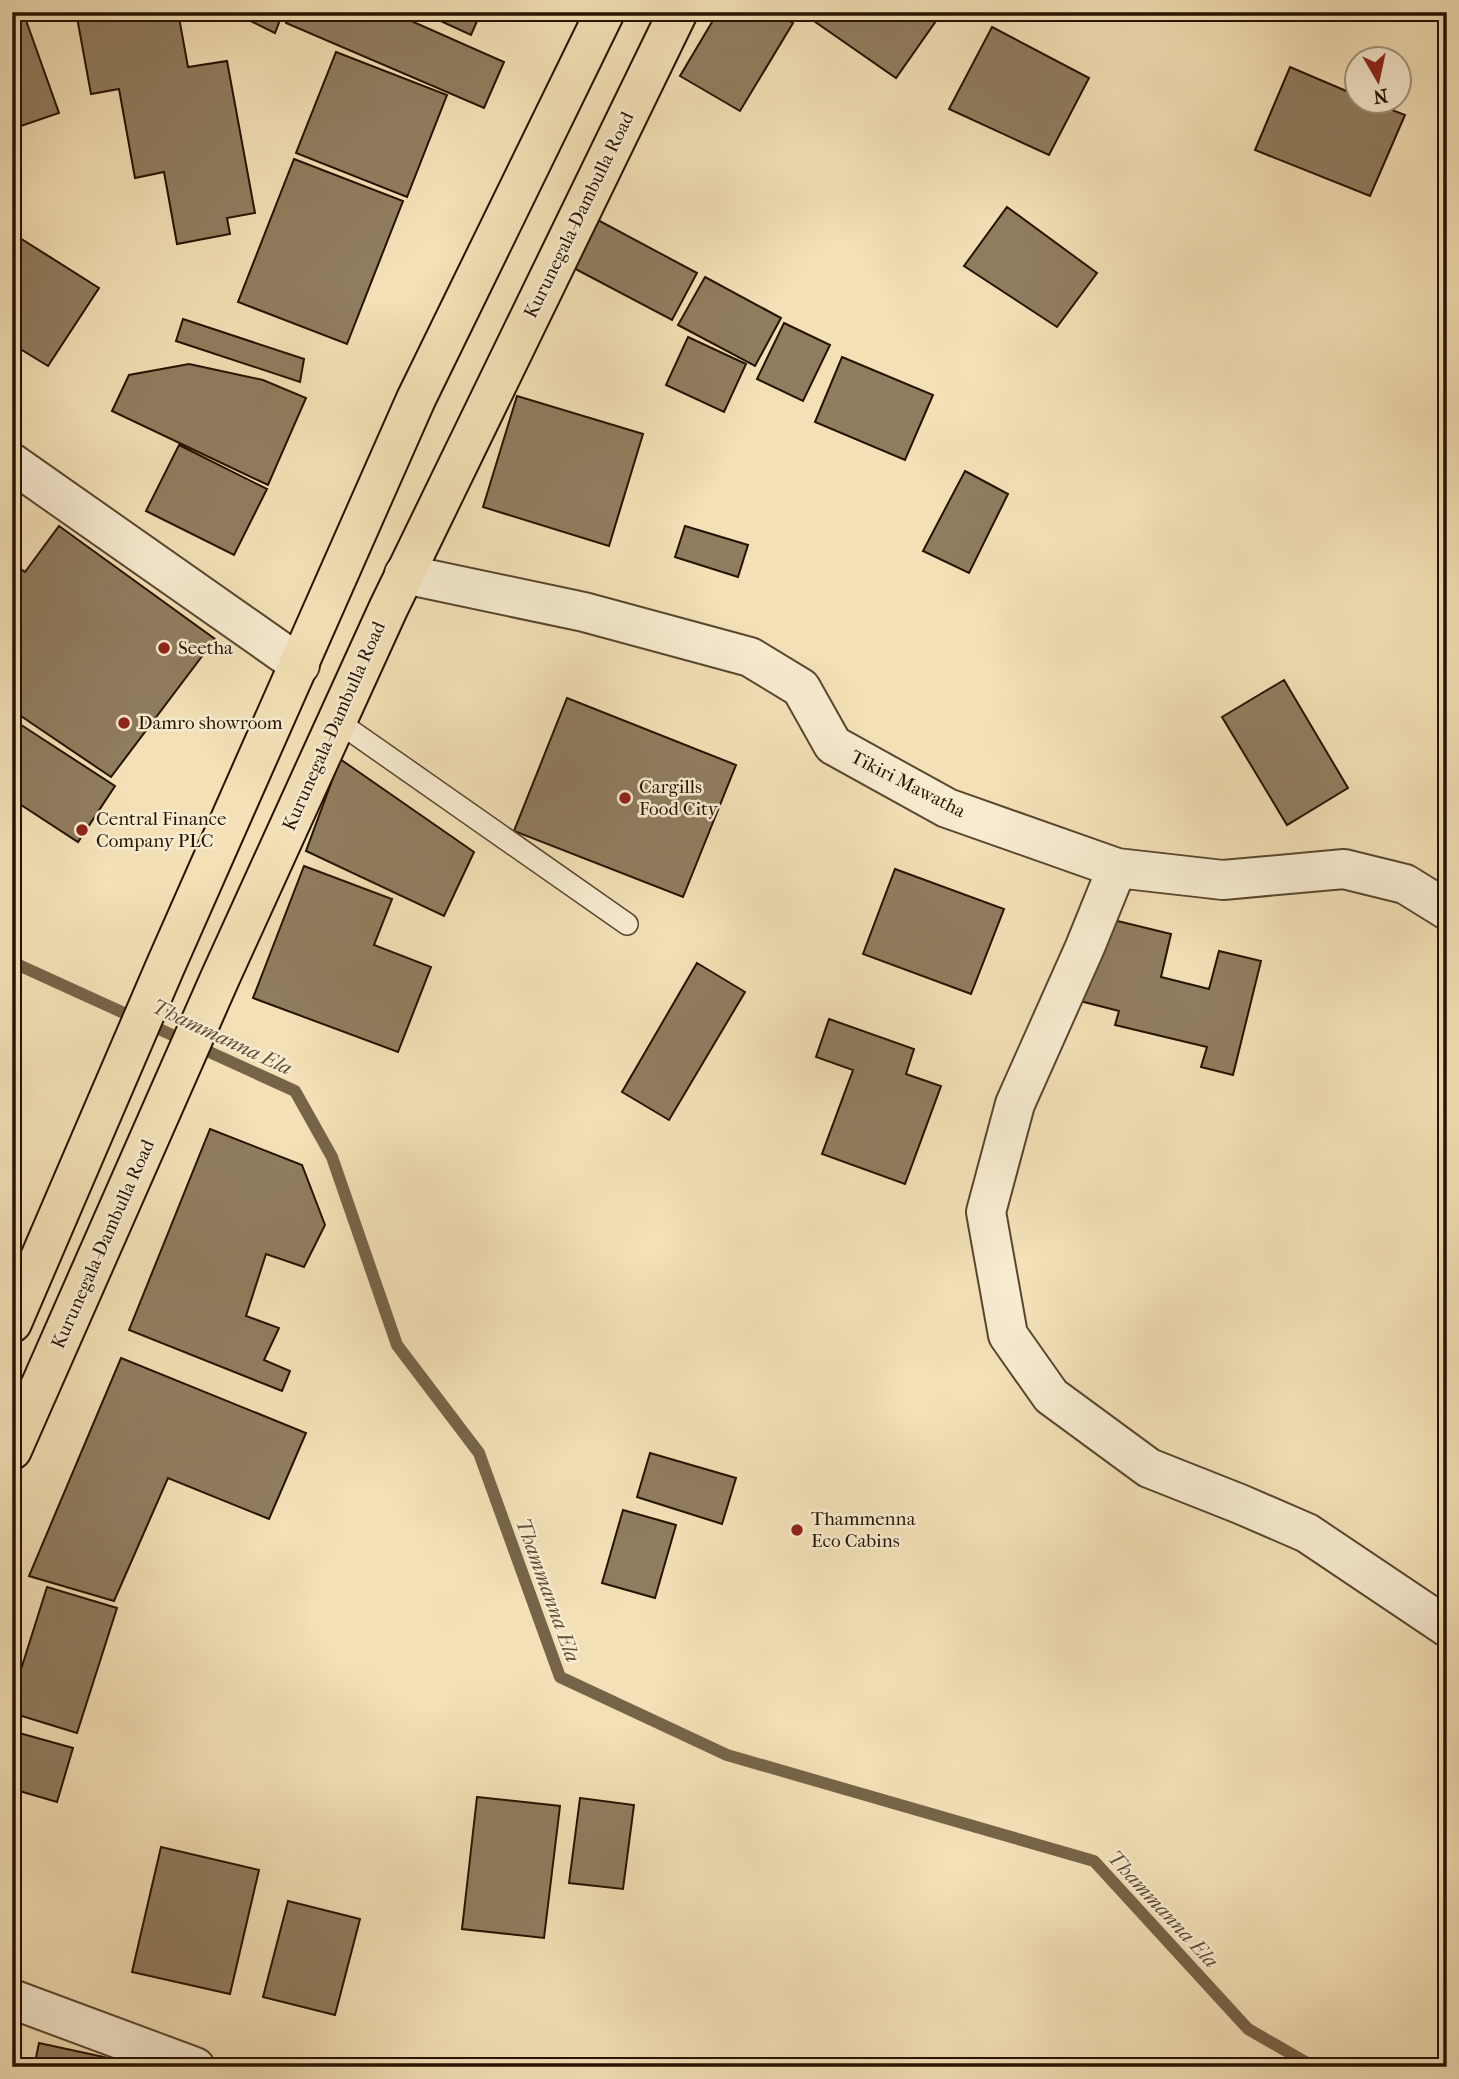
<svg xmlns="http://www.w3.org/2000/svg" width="1459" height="2079" font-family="'IM FELL French Canon',serif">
	<rect width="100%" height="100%" fill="#f3e0b6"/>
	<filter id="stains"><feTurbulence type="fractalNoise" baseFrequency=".00286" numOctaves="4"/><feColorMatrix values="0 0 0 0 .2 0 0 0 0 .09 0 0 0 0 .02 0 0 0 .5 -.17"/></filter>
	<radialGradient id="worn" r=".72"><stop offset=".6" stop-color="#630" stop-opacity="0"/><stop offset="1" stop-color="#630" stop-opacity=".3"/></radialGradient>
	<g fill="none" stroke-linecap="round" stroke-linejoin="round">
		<path stroke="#776448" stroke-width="12" d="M12,962L295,1091L332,1157L397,1345L479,1453L560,1677L727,1755L1094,1861L1248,2029L1314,2067"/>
	</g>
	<path fill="#907d5f" stroke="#251200" stroke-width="2" d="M12,12H23L59,113L12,129Z
		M76,12H155V14L178,12L188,67L227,61L255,213L227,218L230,234L177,244L164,172L135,178L119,89L91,94Z
		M232,12H283L275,33Z
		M290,12H391L504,62L484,108L286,23Z
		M421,12H481L471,35Z
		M718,12H774L793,23L740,111L680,76Z
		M801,12H923L936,21L896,78Z
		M992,27L1089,78L1049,155L949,109Z
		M336,52L447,95L407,197L296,153Z
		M1290,67L1358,96V102H1372L1405,115L1370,196L1255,150Z
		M294,159L403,201L347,344L238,302Z
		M1007,207L1097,273L1057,327L964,266Z
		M594,218L697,273L672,320L568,265Z
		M12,233L99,288L48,366L12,344Z
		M705,277L781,318L755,366L678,325Z
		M183,319L304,359L300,382L176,341Z
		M784,323L830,345L803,401L757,379Z
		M688,337L746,364L724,412L666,385Z
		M842,357L933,395L905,460L815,422Z
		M189,364L263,380L306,398L268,485L112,411L129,375Z
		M517,396L643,434L609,546L483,507Z
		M179,445L267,489L234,555L146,511Z
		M965,471L1008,494L969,573L923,551Z
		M59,526L215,639L111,777L12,710V563L25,572Z
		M685,526L748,545L738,577L675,557Z
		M1284,680L1348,788L1287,825L1222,717Z
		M567,698L736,765L683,897L514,831Z
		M12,719L115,786L78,842L12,799Z
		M340,759L474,852L444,916L306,851Z
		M304,866L392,899L374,945L431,967L398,1052L253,998Z
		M895,869L1004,909L971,994L863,954Z
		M1101,917L1171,934L1161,977L1209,989L1219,951L1261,961L1233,1075L1201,1067L1207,1047L1115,1025L1119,1011L1080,1001Z
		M697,963L745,992L669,1120L622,1092Z
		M829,1019L914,1049L906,1074L941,1086L905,1184L822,1154L853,1070L816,1057Z
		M210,1129L302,1165L325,1225L304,1267L266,1254L246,1316L279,1328L264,1360L290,1371L282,1391L129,1330Z
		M121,1358L306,1433L269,1519L168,1478L114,1601L29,1576Z
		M650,1453L736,1478L722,1524L637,1497Z
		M623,1510L676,1525L655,1598L602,1583Z
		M47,1587L117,1608L77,1733L12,1713V1698Z
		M12,1731L73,1748L57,1802L16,1790L12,1802Z
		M477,1797L560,1806L544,1938L462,1929Z
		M580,1798L634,1805L623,1889L569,1883Z
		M161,1847L259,1870L230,1994L132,1972Z
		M288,1901L360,1919L335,2015L263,1997Z
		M39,2043L150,2067H34Z"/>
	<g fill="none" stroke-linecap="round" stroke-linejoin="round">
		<defs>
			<path id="lane" d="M337,721L627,924"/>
			<path id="street" d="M12,463L300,665
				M404,574L584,612L750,657L801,688L833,745L947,808L1117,868L1223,880L1344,869L1405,884L1447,910
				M1117,868L1085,947L1015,1104L986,1212L1008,1335L1051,1396L1149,1468L1240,1504L1307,1533L1447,1627
				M12,1999L195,2067"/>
			<path id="highway" d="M12,1323L165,967L416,399L605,12
				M12,1450L220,978L388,609L678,12"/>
		</defs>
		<use href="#lane" stroke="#58462e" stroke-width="24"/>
		<use href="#street" stroke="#58462e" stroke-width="42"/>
		<use href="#highway" stroke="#251200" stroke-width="42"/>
		<use href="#lane" stroke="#f7ebd0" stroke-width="21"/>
		<use href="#street" stroke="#f7ebd0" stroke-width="38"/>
		<use href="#highway" stroke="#f3e0b6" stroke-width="38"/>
	</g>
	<g fill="#8f2418" stroke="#f7ebd0" stroke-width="2.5">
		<circle cx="164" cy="648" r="7"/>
		<circle cx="124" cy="723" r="7"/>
		<circle cx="625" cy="798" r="7"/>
		<circle cx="82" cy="830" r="7"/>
		<circle cx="797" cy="1530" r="7"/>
	</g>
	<g text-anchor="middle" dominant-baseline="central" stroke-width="5" stroke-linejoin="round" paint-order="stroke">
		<g font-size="19" fill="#251200" stroke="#f7ebd0">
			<text transform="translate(579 215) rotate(-64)">Kurunegala-Dambulla Road</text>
			<text transform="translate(334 726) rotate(-66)">Kurunegala-Dambulla Road</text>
			<text transform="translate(908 784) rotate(27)">Tikiri Mawatha</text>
			<text transform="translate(103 1244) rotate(-66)">Kurunegala-Dambulla Road</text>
		</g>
		<g font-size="19" fill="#251200" stroke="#f7ebd0" text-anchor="start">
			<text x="178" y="648">Seetha</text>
			<text x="138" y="723">Damro showroom</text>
			<text x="639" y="787">Cargills<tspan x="639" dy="22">Food City</tspan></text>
			<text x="96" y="819">Central Finance<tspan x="96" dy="22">Company PLC</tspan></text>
			<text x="811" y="1519">Thammenna<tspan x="811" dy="22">Eco Cabins</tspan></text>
		</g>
		<g font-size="21" font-style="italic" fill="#624f36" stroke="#f7ebd0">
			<text transform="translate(222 1037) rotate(25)">Thammanna Ela</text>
			<text transform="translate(548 1590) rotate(70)">Thammanna Ela</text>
			<text transform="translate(1163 1909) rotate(47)">Thammanna Ela</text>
		</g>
	</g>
	<rect width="1459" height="2079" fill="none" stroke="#f3e0b6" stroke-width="42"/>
	<rect x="14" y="14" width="1431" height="2051" fill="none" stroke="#251200" stroke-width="3.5"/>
	<rect x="21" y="21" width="1417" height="2037" fill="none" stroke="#251200" stroke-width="2"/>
	<g transform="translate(1378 80) rotate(171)"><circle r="33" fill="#f7ebd0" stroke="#a3947d" stroke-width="2"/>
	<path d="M0-5L12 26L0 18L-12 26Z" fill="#8f2418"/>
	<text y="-10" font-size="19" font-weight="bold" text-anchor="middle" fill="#251200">N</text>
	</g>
	<rect width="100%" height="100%" filter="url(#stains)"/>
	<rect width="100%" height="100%" fill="url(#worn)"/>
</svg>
